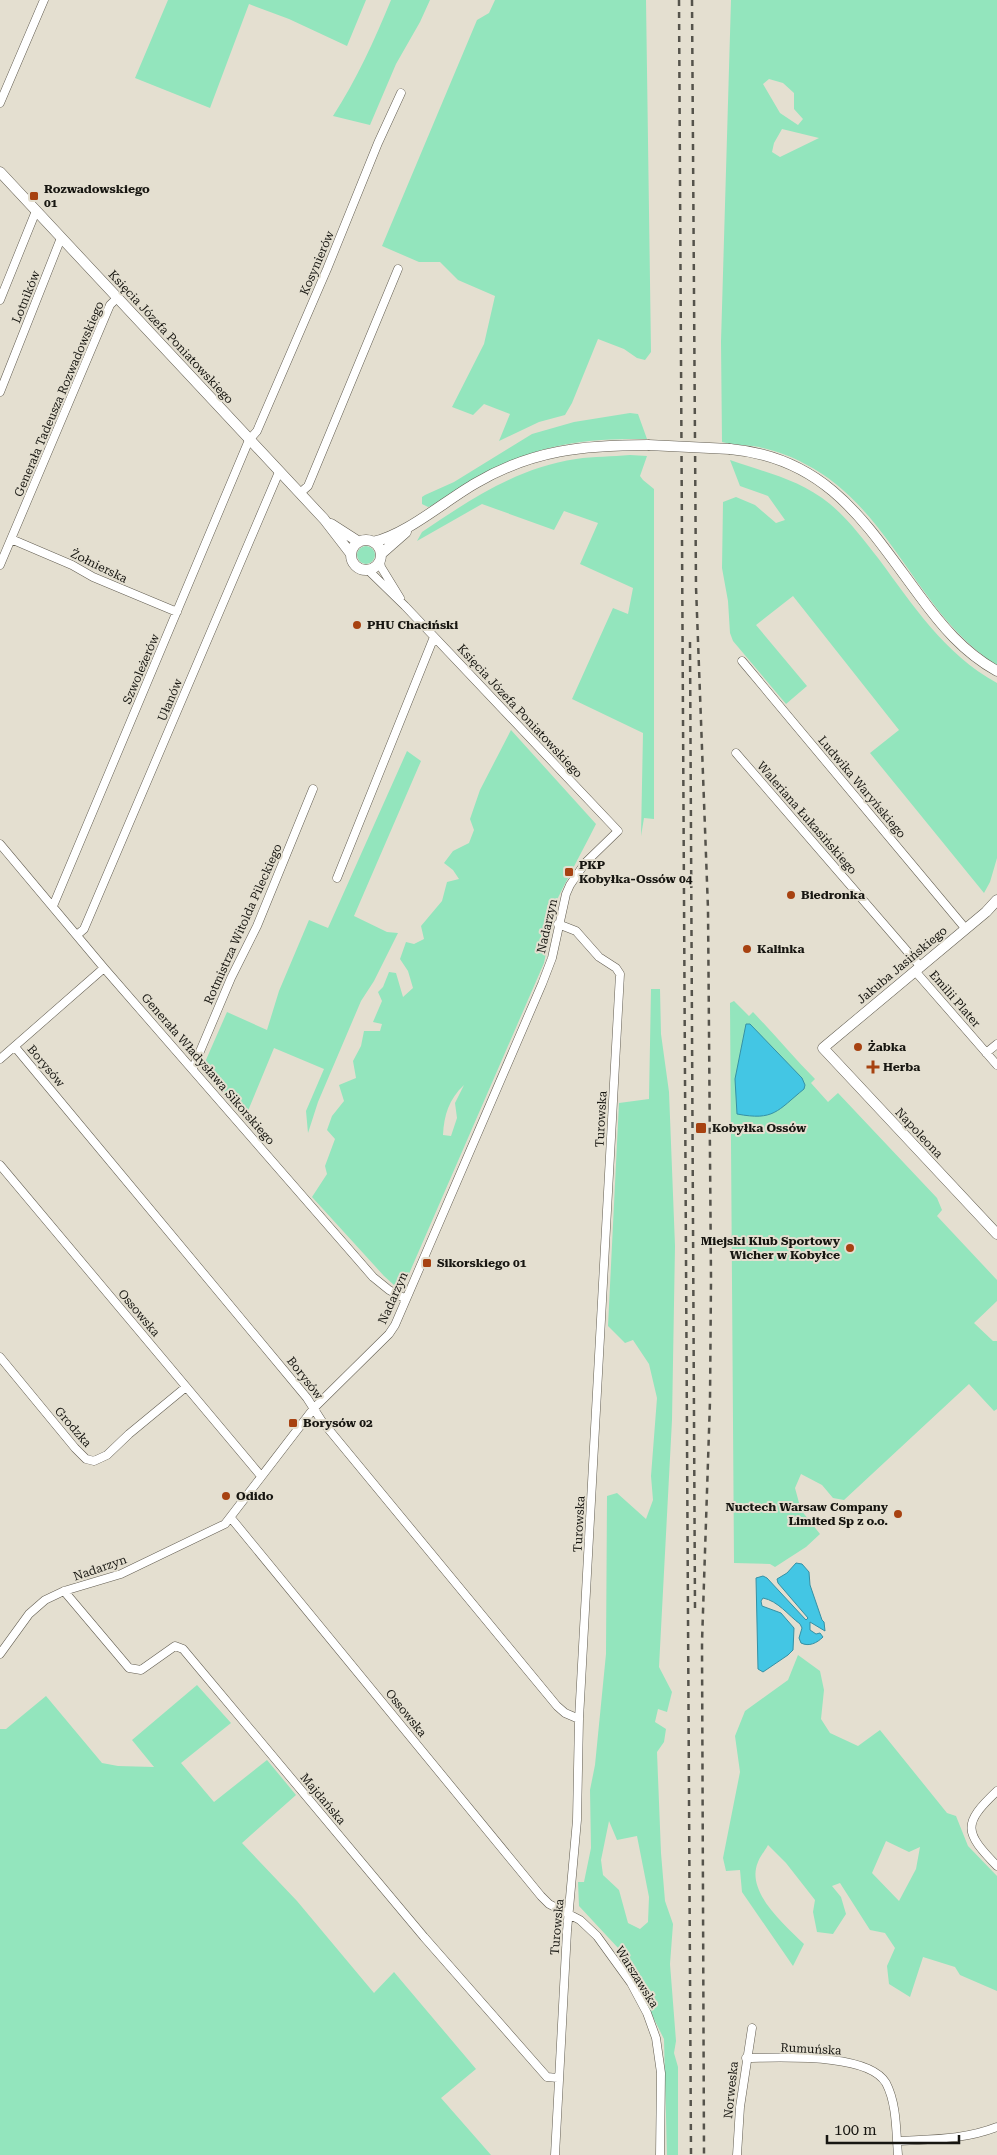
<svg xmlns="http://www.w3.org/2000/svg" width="997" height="2155" font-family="'Roboto Serif',serif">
	<rect width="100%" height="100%" fill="#e4dfd0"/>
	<path fill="#93e5bd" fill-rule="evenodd" d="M168,0H366L347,46L289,19L249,4L210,108L135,78Z
		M391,0H430L420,22L396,64L370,125L333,116C357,79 374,41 391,0Z
		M495,0H646L651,352L645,360L637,358L624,349L598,339L572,403L565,415L539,422L499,441L510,414L484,404L473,415L452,407L484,344L495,296L458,280L440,262H419L382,246L477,20L489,13Z
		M731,0H997V665C918,617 892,508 805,464C791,456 775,451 759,447C747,445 734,445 722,442L721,342ZM769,79L783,83L794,93V109L803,119L798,125L780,113L763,84ZM782,129L819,138L780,157L772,152L774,143Z
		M630,413L638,414L647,439C623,439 598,439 574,443C520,451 475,477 431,506L428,507L422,504V497L425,495L454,482L532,434L574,422Z
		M630,455L647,456L640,476L643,480L654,489V819L644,818L641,836L643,733L572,699L613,608L628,614L633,588L580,564L598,523L564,511L554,530L482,504L417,541L422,532C471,499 517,468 576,459C594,456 612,457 630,455Z
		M730,460C767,473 799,479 830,504C849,520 863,539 878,558C913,605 944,654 997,683V858L990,882L984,893L870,753L899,730L793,596L756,625L807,686L786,704L733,641L730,633L728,601L722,568L723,502L736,497L755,505L776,523L785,520L768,496L740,486Z
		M357 555a9 9 0 1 1 18 0a9 9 0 1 1-18 0Z
		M511,730L596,824C579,858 560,891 545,926L551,929L544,963L405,1283L394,1285L384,1276L312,1197L327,1174L325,1166L335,1139L327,1130L332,1116L344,1101L339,1085L356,1078L353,1061L361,1046L364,1031H380L382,1024L373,1022L382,1001L378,992L383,987L389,972L396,973L403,997L413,988L408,971L400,959L406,942L414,944L424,939L421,926L442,901L447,882L459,879L453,870L444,863L453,851L469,843L474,830L470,819L480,790ZM464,1085L455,1103L457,1118L451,1136L443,1135C444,1115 449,1099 464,1085Z
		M407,751L421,761L354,916L387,932L398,933L374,981L361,1001L318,1102L308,1133L306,1111L324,1069L274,1048L245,1118L202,1069L227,1012L267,1030L279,991L309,920L328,928Z
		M651,989H660L661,1034L669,1092L675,1246L672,1420L659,1667L672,1692L667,1712L658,1709L655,1722L666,1729L664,1742L657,1752L661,1853L665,1901L673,1924L670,1964L676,2041L674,2053L678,2067V2155H667L664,2039L619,1949L579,1906L578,1882H584L591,1848L590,1790L595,1765L606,1654L607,1496L617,1493L646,1519L653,1500L651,1476L657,1398L649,1364L633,1340L625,1343L608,1326L619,1103L649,1099ZM609,1821L617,1840L637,1836L649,1897L648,1922L640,1929L628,1923L619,1890L603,1875L601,1860Z
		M734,1001L749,1016L753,1012C774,1034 793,1057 815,1079L811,1083L828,1102L838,1093L937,1198L942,1210L937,1216L997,1280V1301L974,1323L993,1341H997V1409L994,1411L969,1384L844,1500L833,1498L822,1485L801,1474L795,1488L801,1510L820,1534L806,1547L775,1567L770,1564L734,1563L730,1003Z
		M798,1655L820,1671L824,1690L821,1719L830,1733L858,1746L880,1730L947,1813L956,1816L968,1846L997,1876V1991L960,1975L955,1967L923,1957L910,1997L889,1984L887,1966L895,1948L885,1933L870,1930L840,1883L832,1886L841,1897L846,1914L833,1934L817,1932L813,1912L815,1900L786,1863L768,1845C765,1851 760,1856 758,1862C745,1892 785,1925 804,1944L793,1966L742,1892L740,1870L726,1871L723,1858L740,1772L735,1736L745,1711L788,1680ZM886,1841L909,1852L920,1847L916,1869L899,1901L872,1873Z
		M197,1685L231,1723L181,1763L214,1802L267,1760L296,1795L242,1843L297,1901L374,1993L394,1972L476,2069L441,2098L491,2155H0V1729H6L46,1696L102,1763L118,1766L154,1767L132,1740Z"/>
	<path fill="#43c6e4" stroke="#3691a5" d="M746,1024H750L802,1078L805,1085L804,1089C777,1111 774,1121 737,1114L735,1079Z
		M796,1563L802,1564L809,1572L810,1585L822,1620L824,1622L825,1631L810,1622V1630L816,1634L820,1633L823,1637C817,1643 809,1647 801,1643L799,1638L802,1628L800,1624C788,1615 778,1601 763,1598L761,1601L762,1606L781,1613L794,1628L793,1650L788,1655L763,1672L758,1669L756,1578L763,1576L767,1578L806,1620L808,1618L778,1583L777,1579L787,1573Z"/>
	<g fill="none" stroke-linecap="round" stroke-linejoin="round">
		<defs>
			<path id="minor" d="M0,103L44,0
				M0,300L36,211
				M0,392L61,238
				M300,493L308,486L398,269
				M11,539L72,565L93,577L177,612
				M380,562L381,567L400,598
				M0,565L110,305L117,298
				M742,661L965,928
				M736,753L920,966
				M0,844L104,968L373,1277L389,1290L406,1299
				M337,878L434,637
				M53,906L249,440L257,431L327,269L378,143L401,93
				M77,935L84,929L279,472
				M915,971L997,1065
				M15,1047L307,1398L321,1420L557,1706L565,1713L579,1719
				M986,1053L997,1044
				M0,1059L104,968
				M193,1068L231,978L257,926L313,789
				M0,1165L261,1476
				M0,1357L75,1448L86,1459L94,1461L107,1455L129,1434L186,1387
				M231,1518L541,1896L549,1904L580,1920L597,1936L631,1983L647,2013L656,2038L661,2073L660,2155
				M64,1591L129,1668L141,1670L175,1646L183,1649L424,1937L547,2077L558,2078
				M0,1654L29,1614L45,1600L64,1591L121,1574L225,1524L314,1408L389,1334L395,1325L542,984L552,958L566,894L570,885L585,863L618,831L405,606L368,570
				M997,1791C962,1824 964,1832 997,1866
				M746,2058C778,2058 868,2052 886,2083C897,2104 896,2132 898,2155
				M897,2141C931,2139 964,2140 997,2127
				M555,2155L567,1931L577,1820L579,1719L620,974L616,968L599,957L576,931L558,924
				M737,2155L740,2107L752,2028"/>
			<path id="tertiary" d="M0,172L324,519L351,554
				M730,449C828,458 866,524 919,595C941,625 963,652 997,671
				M331,524L359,542
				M351 555a15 15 0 1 1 30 0a15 15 0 1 1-30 0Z
				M373,542C406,535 446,500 476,483C532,450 584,445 648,445
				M381,554L406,532
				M997,900L986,912L823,1048L997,1234"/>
		</defs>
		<use href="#minor" stroke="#625d51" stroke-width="9"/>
		<use href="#tertiary" stroke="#625d51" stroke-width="11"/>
		<use href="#minor" stroke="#fff" stroke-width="8"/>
		<use href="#tertiary" stroke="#fff" stroke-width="10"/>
		<path stroke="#55534b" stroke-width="2.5" stroke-dasharray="6 6" stroke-linecap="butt" d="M679,0L691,2155
			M692,0L696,587L708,909L711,1279L710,1401L702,1642L704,2155
			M690,642L695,1610"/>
		<defs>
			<path id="tertiary-bridge" d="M648,445L730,449"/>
		</defs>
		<use href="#tertiary-bridge" stroke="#625d51" stroke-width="11" stroke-linecap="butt"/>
		<use href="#tertiary-bridge" stroke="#fff" stroke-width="10"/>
	</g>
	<g fill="#a74211" stroke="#e4dfd0" stroke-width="2">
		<rect x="29" y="191" width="10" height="10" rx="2.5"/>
		<circle cx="357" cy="625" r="5"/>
		<rect x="564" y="867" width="10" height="10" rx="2.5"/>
		<circle cx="791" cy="895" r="5"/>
		<circle cx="747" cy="949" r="5"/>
		<circle cx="858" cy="1047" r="5"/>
		<path d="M870.5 1059.5h5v5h5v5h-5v5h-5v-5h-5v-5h5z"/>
		<rect x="695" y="1122" width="12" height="12" rx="2.5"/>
		<circle cx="850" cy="1248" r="5"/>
		<rect x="422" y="1258" width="10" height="10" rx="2.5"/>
		<rect x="288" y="1418" width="10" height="10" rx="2.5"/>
		<circle cx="226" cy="1496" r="5"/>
		<circle cx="898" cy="1514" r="5"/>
	</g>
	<g text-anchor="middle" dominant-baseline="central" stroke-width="4" stroke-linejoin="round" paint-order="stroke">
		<g font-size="12" font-weight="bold" fill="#171611" stroke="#e4dfd0" text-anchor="start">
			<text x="44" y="189">Rozwadowskiego<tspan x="44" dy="14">01</tspan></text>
			<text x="367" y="625">PHU Chaciński</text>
			<text x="579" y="865">PKP<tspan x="579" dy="14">Kobyłka-Ossów 04</tspan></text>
			<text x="801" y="895">Biedronka</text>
			<text x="757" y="949">Kalinka</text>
			<text x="868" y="1047">Żabka</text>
			<text x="883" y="1067">Herba</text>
			<text x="712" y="1128">Kobyłka Ossów</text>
			<text x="840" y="1241" text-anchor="end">Miejski Klub Sportowy<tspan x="840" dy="14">Wicher w Kobyłce</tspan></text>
			<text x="437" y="1263">Sikorskiego 01</text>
			<text x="303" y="1423">Borysów 02</text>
			<text x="236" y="1496">Odido</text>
			<text x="888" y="1507" text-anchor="end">Nuctech Warsaw Company<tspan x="888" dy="14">Limited Sp z o.o.</tspan></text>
		</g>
		<g font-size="12" fill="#171611" stroke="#e4dfd0">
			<text transform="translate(317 263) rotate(-67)">Kosynierów</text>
			<text transform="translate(26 297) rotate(-68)">Lotników</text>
			<text transform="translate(171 337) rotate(47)">Księcia Józefa Poniatowskiego</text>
			<text transform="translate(59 399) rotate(-67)">Generała Tadeusza Rozwadowskiego</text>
			<text transform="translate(99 566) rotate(26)">Żołnierska</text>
			<text transform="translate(141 669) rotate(-67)">Szwoleżerów</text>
			<text transform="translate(170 700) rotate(-67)">Ułanów</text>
			<text transform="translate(520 711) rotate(47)">Księcia Józefa Poniatowskiego</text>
			<text transform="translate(862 787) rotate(50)">Ludwika Waryńskiego</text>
			<text transform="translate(807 818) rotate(49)">Waleriana Łukasińskiego</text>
			<text transform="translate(243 924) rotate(-66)">Rotmistrza Witolda Pileckiego</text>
			<text transform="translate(547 926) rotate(-77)">Nadarzyn</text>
			<text transform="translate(902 965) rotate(-40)">Jakuba Jasińskiego</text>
			<text transform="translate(955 999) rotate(49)">Emilii Plater</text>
			<text transform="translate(46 1066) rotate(50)">Borysów</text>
			<text transform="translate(208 1069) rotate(49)">Generała Władysława Sikorskiego</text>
			<text transform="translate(601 1119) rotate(-87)">Turowska</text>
			<text transform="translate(919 1133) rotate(47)">Napoleona</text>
			<text transform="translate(393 1298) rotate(-66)">Nadarzyn</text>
			<text transform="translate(139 1313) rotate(50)">Ossowska</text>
			<text transform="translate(305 1378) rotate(52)">Borysów</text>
			<text transform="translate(73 1427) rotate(49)">Grodzka</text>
			<text transform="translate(579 1524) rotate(-87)">Turowska</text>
			<text transform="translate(100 1568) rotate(-19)">Nadarzyn</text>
			<text transform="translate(406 1713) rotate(51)">Ossowska</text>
			<text transform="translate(323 1799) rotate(50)">Majdańska</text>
			<text transform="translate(557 1927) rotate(-85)">Turowska</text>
			<text transform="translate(637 1977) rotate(58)">Warszawska</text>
			<text transform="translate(811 2049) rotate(3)">Rumuńska</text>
			<text transform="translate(731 2090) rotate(-84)">Norweska</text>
		</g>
	</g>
	<path d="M827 2135v8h132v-8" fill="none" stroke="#171611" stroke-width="2.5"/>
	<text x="834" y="2135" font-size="15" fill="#171611" stroke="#e4dfd0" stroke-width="4" paint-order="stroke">100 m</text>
</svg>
